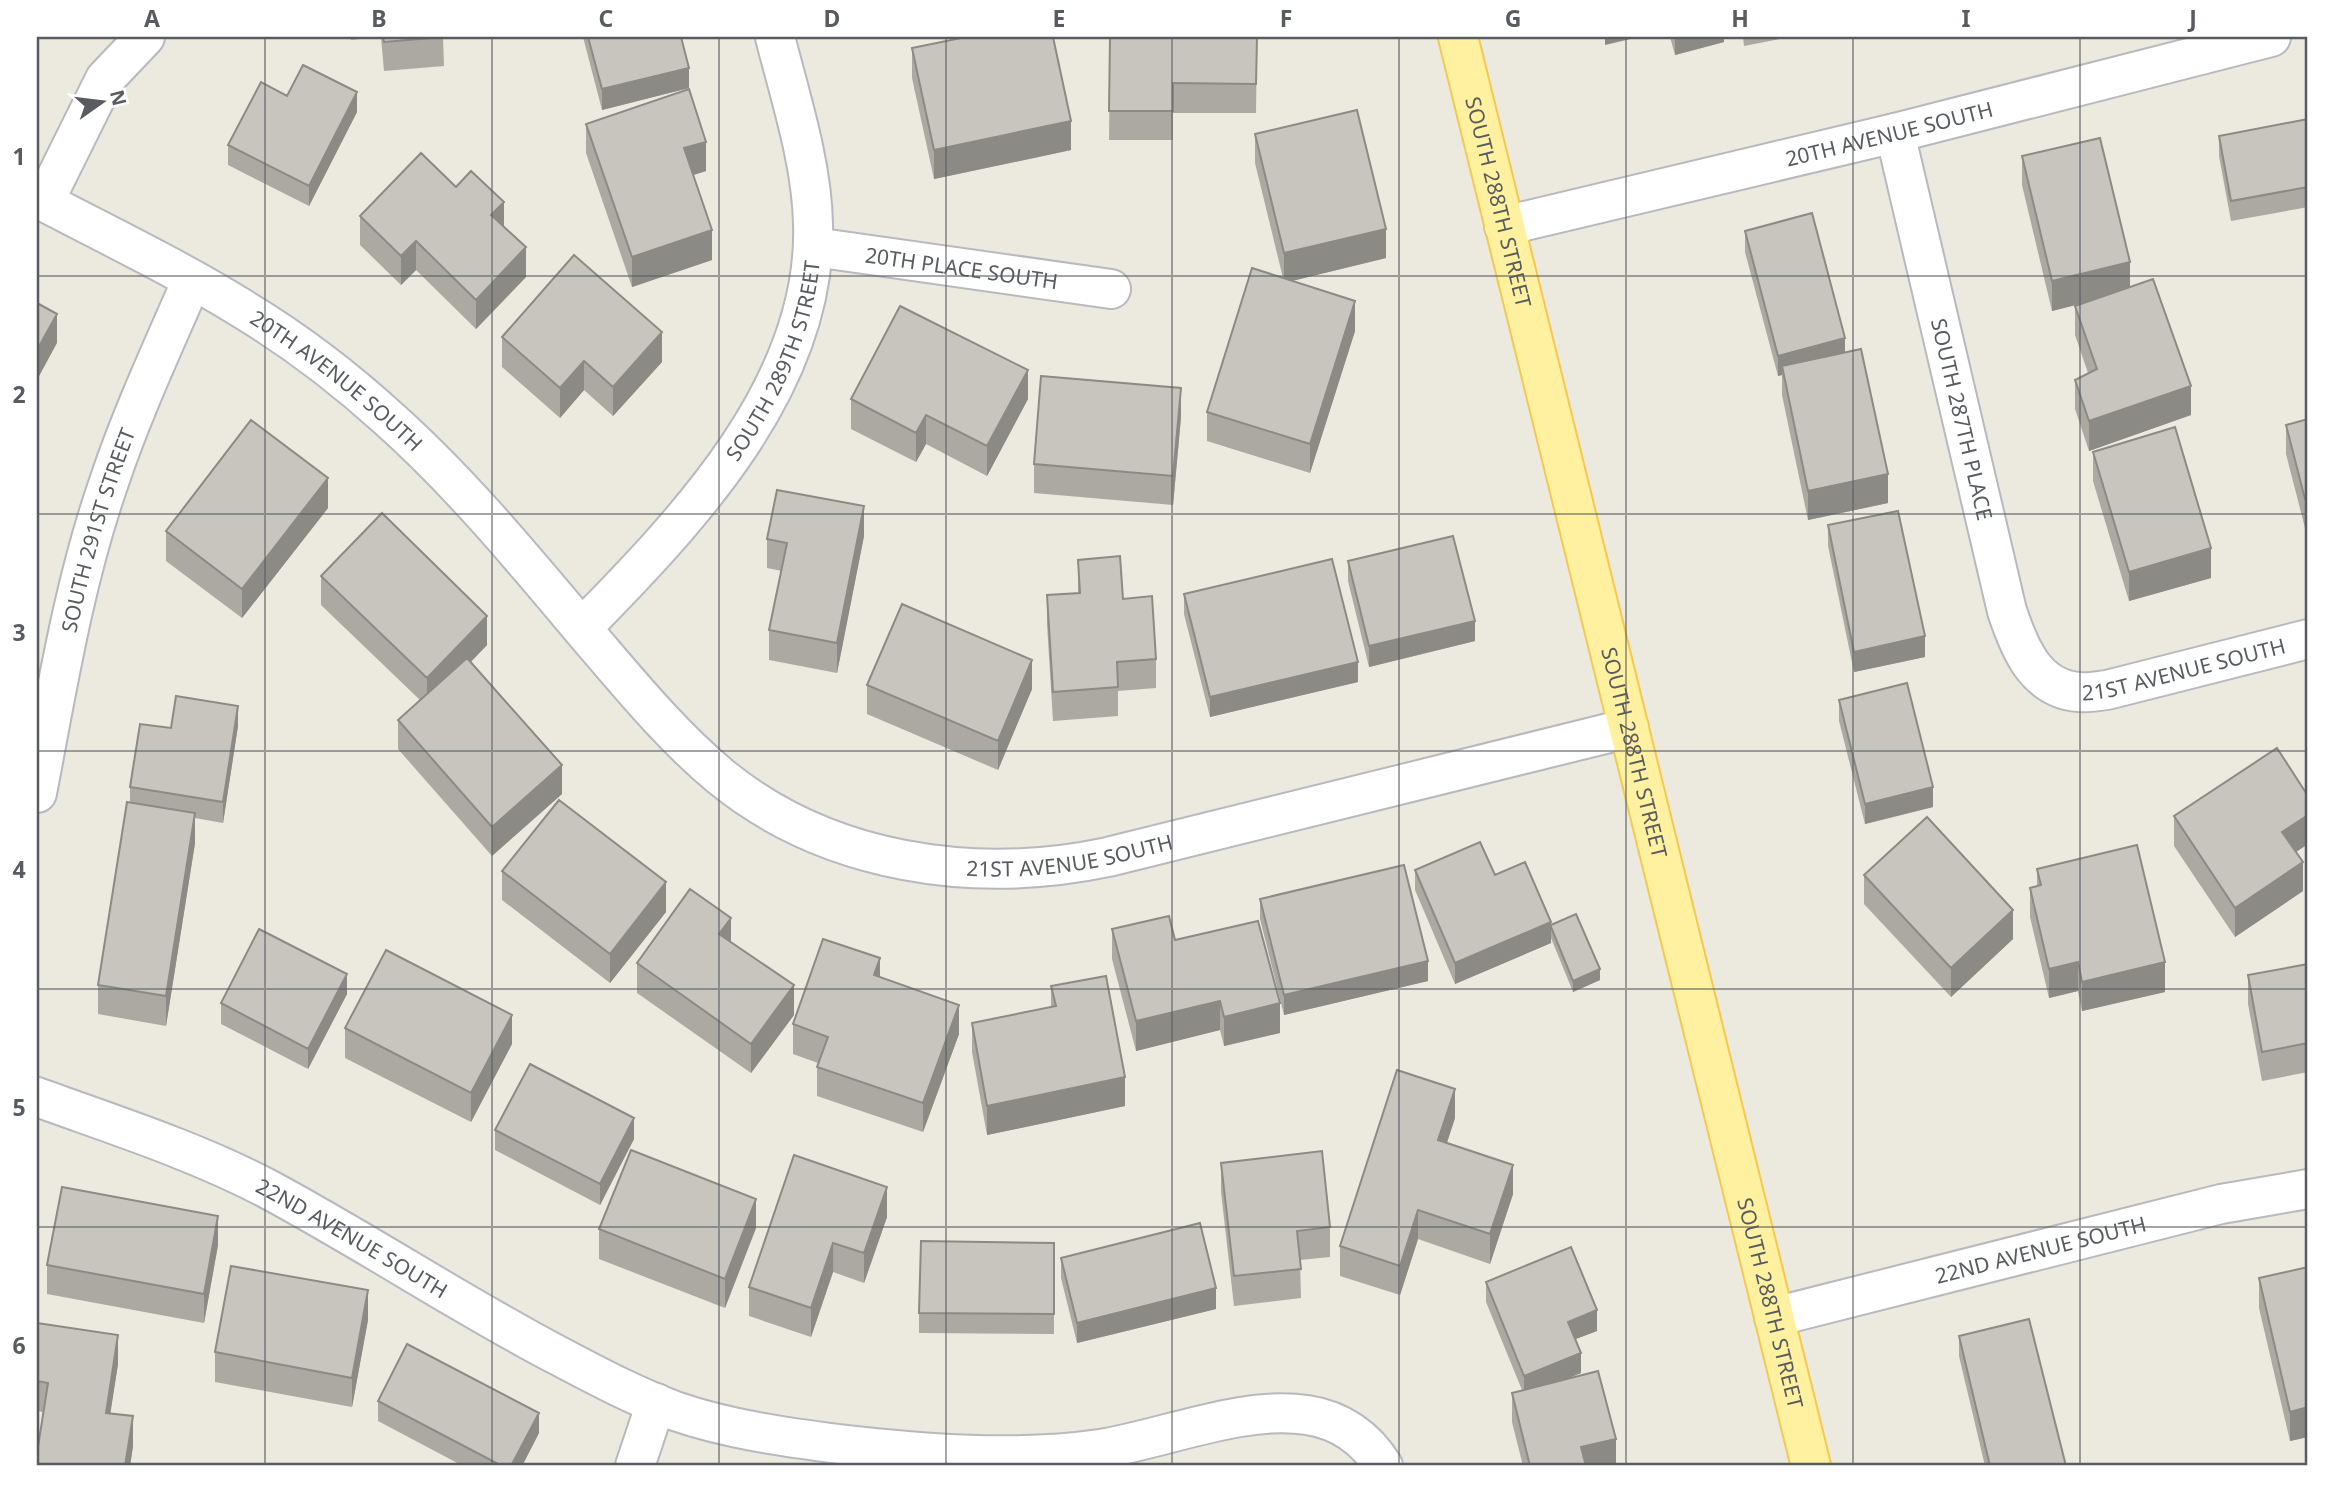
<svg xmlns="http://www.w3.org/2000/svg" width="2345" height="1503" font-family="'Noto Sans',sans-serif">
	<rect width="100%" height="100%" fill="#ece9de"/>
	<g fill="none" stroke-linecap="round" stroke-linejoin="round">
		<defs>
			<g id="minor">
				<path id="s1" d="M1895,133L2007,611C2019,647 2035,689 2079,692C2088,693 2098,691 2107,690L2308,639"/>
				<path id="s2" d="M37,198C107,235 179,269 246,311C297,342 344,378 388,418C462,484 525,561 589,637C631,686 671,735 720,776C827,864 975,885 1108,857L1629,728"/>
				<path d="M44,202L105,79L145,37"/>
				<path id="s3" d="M1504,226L1895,133L2271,37"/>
				<path id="s4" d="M814,247L1111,289"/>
				<path id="s5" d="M582,628C687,521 818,385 813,224C812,163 790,96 775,37"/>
				<path id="s6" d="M37,793C57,689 74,582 109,482C132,413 163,347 192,280"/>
				<path id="s7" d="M37,1097C114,1125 193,1150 266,1188C365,1241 458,1303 557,1355C595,1375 634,1396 675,1411C727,1429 784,1437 839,1444C925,1454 1014,1461 1100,1449C1164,1439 1243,1405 1307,1415C1340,1420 1366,1438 1383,1466"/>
				<path id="s8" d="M1774,1317L2221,1204L2308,1189"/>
				<path d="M635,1466L656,1403"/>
			</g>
			<g id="major">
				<path id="s9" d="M1458,37L1811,1466"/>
			</g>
		</defs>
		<use href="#minor" stroke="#b7b9be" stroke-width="42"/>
		<use href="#major" stroke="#f4c94f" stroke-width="42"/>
		<use href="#minor" stroke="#fff" stroke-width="38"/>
		<use href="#major" stroke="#fff1a0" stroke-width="38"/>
	</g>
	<path fill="#aca9a3" d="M350,37H443L444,66L384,71L381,37L351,40Z
		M583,37H681L689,88L602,110Z
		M1110,37H1257L1256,113H1173V140H1109Z
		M1670,37H1724V42L1675,55Z
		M1743,37H1790L1744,46Z
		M912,48L1071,150L934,179L912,78Z
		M287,96L357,112L309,206L228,165V145Z
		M2308,119V207L2231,221L2219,156V136Z
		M586,124L706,171L693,175L712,260L632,287L586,153Z
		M1255,134L1386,258L1291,281L1355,331L1310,473L1207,441V412L1283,278L1255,163Z
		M2022,156L2130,287L2191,415L2089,451L2075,409V380L2088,373L2075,335V306L2080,304L2052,311L2022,185Z
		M456,187L504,227L526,277L476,329L416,270L401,285L360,245V216Z
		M1745,231L1845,352L1888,503L1808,520L1782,395V375L1778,376L1745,252Z
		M502,337L662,362L613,416L584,390L560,418L502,367Z
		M851,399H1028L987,476L926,444L916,462L851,429Z
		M1181,417L1173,505L1034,493V464Z
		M2308,419V527L2305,528L2286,454V425Z
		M2093,452L2211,578L2129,601L2093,481Z
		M328,508L242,618L166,561V531Z
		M1828,525L1925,657L1854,672L1828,546Z
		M864,536L837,673L769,660V630L782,571L767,568V539Z
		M1078,560L1123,599L1156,659V688L1118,691V716L1053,721L1047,624V595L1078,593Z
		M1348,561L1475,641L1369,667L1348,581Z
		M321,576L487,645L470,662L562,794L492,856L398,749V720L420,700L321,605Z
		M1184,594L1358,682L1210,717L1184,614Z
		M867,685L1032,689L998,770L867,714Z
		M1839,700L1933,807L1865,824L1839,721Z
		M238,726L223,823L195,818V843L166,1026L98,1014V985L130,802V787L171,728Z
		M2308,796V844L2296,852L2303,891L2235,937L2174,846V816Z
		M2037,869L2165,992L2082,1011L2078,991L2049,998L2030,917V888L2037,886Z
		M1415,870L1495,875L1551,925L1600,980L1573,992L1551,938V943L1455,984L1415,890Z
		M502,871L666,912L610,983L502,900Z
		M1864,875L2013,939L1951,997L1864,904Z
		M1260,899L1428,981L1284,1015L1260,919Z
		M1112,929L1175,940L1280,1033L1224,1046L1220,1030L1136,1051L1112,959Z
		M637,963L794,1015L751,1073L637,993Z
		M2308,964V1072L2262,1081L2248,1004V975Z
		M880,978L959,1034L923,1132L817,1096V1067L818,1063L793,1054V1024Z
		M1051,986L1125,1106L987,1135L972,1052V1023L1051,1007Z
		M347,994L308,1069L221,1024V1003Z
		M345,1028L512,1044L471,1122L345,1058Z
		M1455,1118L1447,1143L1513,1194L1490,1264L1418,1239L1400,1295L1340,1276V1246Z
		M495,1130L634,1139L600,1205L495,1150Z
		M794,1155L887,1217L864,1283L833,1272L811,1337L749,1316V1287Z
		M1221,1163L1330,1227V1257L1300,1260L1301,1298L1234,1306L1221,1192Z
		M756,1228L725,1308L599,1259V1229Z
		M1054,1243V1334L919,1333V1313Z
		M218,1245L204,1323L47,1294V1265Z
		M1061,1258L1216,1309L1077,1343L1061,1278Z
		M2308,1267V1437L2290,1441L2259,1308V1278Z
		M1486,1282L1597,1331L1575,1339L1581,1373L1567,1379L1616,1466H1523L1512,1422V1393L1522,1390L1486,1302Z
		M368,1320L352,1407L215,1382V1352Z
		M37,1323L118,1364L110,1413L133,1446L130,1466H37V1453L43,1412L37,1411Z
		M1959,1336L2066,1466H1985L1959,1356Z
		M378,1401L539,1433L522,1466H463L378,1421Z"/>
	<path fill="#8c8a85" d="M1605,37H1639L1605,45Z
		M1675,37H1724V42L1675,55Z
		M689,68V88L602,110V89Z
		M357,92V112L309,206V186Z
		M1071,121V150L934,179V150Z
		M706,142V171L684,178V148Z
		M504,202V231L491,215Z
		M1386,229V258L1284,283V253Z
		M712,230V260L632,287V257Z
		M416,241V270L401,285V256Z
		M526,247V277L476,329V300Z
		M2130,262V291L2052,311V281Z
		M1355,301V331L1310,473V444Z
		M57,314V343L37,380V350Z
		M662,332V362L613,416V387Z
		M1845,338V358L1782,366V375L1778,376V356Z
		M584,361V390L560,418V388Z
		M1028,370V399L987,476V446Z
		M2191,386V415L2089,451V421Z
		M1181,388V417L1173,505V476Z
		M926,415V444L916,462V433Z
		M1888,474V503L1808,520V491Z
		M328,478V508L242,618V589Z
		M2308,498V527L2305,528V499Z
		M864,506V536L837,673V643Z
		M2211,548V578L2129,601V572Z
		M487,616V645L427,708V678Z
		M1475,621V641L1369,667V646Z
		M1925,636V657L1854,672V652Z
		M1032,660V689L998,770V741Z
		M1358,662V682L1210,717V697Z
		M238,706V726L223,823V802Z
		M562,765V794L492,856V827Z
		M1933,787V807L1865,824V804Z
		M195,813V843L166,1026V996Z
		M2308,815V844L2282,861V832Z
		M2303,862V891L2235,937V908Z
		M666,882V912L610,983V954Z
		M2013,910V939L1951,997V968Z
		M731,918V948L719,934Z
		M1551,922V943L1455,984V963Z
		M880,958V988L874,975Z
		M1428,961V981L1284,1015V995Z
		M2078,962V991L2049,998V969Z
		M2165,962V992L2082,1011V982Z
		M1600,969V980L1573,992V981Z
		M347,974V994L308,1069V1049Z
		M794,985V1015L751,1073V1044Z
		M1220,1001V1030L1136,1051V1021Z
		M1280,1003V1033L1224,1046V1017Z
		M959,1005V1034L923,1132V1103Z
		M512,1015V1044L471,1122V1093Z
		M1125,1077V1106L987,1135V1106Z
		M1455,1089V1118L1438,1169V1140Z
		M634,1118V1139L600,1205V1184Z
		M1513,1165V1194L1490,1264V1234Z
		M887,1187V1217L864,1283V1253Z
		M756,1199V1228L725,1308V1279Z
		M1418,1210V1239L1400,1295V1266Z
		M218,1216V1245L204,1323V1294Z
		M833,1243V1272L811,1337V1308Z
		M1216,1288V1309L1077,1343V1323Z
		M368,1290V1320L352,1407V1378Z
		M1597,1310V1331L1568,1342V1322Z
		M118,1335V1364L106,1442V1413Z
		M1581,1353V1373L1524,1396V1376Z
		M2308,1407V1437L2290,1441V1412Z
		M539,1413V1433L522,1466H511Z
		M133,1416V1446L130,1466H125Z
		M1616,1439V1466H1581V1447Z"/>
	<path fill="#c8c5be" stroke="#8c8a85" stroke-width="2" d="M383,37H444L384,42Z
		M588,37H681L689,68L602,89Z
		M966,37H1053L1071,121L934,150L912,48Z
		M1110,37H1257L1256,84L1173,83V111H1109Z
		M303,65L357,92L309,186L228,145L261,82L287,96Z
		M689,89L706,142L684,148L712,230L632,257L586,124Z
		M1357,110L1386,229L1284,253L1255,134Z
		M2308,119V187L2231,201L2219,136Z
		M2100,138L2130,262L2052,281L2022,156Z
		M421,153L456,187L471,171L504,202L491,215L526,247L476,300L416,241L401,256L360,216Z
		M1812,213L1845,338L1778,356L1745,231Z
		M574,255L662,332L613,387L584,361L560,388L502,337Z
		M1252,268L1355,301L1310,444L1207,412Z
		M2153,279L2191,386L2089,421L2075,380L2097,369L2075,306Z
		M37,303L57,314L37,350Z
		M900,306L1028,370L987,446L926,415L916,433L851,399Z
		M1861,349L1888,474L1808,491L1782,366Z
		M1041,376L1181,388L1173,476L1034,464Z
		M2308,419V498L2305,499L2286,425Z
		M251,420L328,478L242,589L166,531Z
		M2175,427L2211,548L2129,572L2093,452Z
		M777,490L864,506L837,643L769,630L787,543L767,539Z
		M1898,511L1925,636L1854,652L1828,525Z
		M382,513L487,616L427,678L321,576Z
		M1453,536L1475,621L1369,646L1348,561Z
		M1120,556L1123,599L1152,596L1156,659L1117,662L1118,687L1053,692L1047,595L1080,593L1078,560Z
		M1332,559L1358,662L1210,697L1184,594Z
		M902,604L1032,660L998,741L867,685Z
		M467,658L562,765L492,827L398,720Z
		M1907,683L1933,787L1865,804L1839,700Z
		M176,696L238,706L223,802L130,787L140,724L171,728Z
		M2277,748L2308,796V815L2282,832L2303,862L2235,908L2174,816Z
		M559,800L666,882L610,954L502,871Z
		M127,802L195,813L166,996L98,985Z
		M1927,817L2013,910L1951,968L1864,875Z
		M1480,842L1495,875L1525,862L1551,922L1455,963L1415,870Z
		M2137,845L2165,962L2082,982L2078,962L2049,969L2030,888L2041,885L2037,869Z
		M1404,865L1428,961L1284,995L1260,899Z
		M690,889L731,918L719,934L794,985L751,1044L637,963Z
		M1576,914L1600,969L1573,981L1551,927V925Z
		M1169,916L1175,940L1258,921L1280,1003L1224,1017L1220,1001L1136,1021L1112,929Z
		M259,929L347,974L308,1049L221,1003Z
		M823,939L880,958L874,975L959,1005L923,1103L817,1067L828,1037L793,1024Z
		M386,950L512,1015L471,1093L345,1028Z
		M2308,964V1043L2262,1052L2248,975Z
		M1106,976L1125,1077L987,1106L972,1023L1056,1006L1051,986Z
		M530,1064L634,1118L600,1184L495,1130Z
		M1397,1070L1455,1089L1438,1140L1513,1165L1490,1234L1418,1210L1400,1266L1340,1246Z
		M631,1150L756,1199L725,1279L599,1229Z
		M1322,1151L1330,1227L1297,1231L1301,1269L1234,1276L1221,1163Z
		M794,1155L887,1187L864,1253L833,1243L811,1308L749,1287Z
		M62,1187L218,1216L204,1294L47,1265Z
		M1200,1223L1216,1288L1077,1323L1061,1258Z
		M921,1241L1054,1243V1314L919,1313Z
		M1571,1247L1597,1310L1568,1322L1581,1353L1524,1376L1486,1282Z
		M231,1266L368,1290L352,1378L215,1352Z
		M2308,1267V1407L2290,1412L2259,1278Z
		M2029,1319L2066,1466H1990L1959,1336Z
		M37,1323L118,1335L106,1413L133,1416L125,1466H51L37,1464V1453L48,1383L37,1381Z
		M407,1344L539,1413L511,1466H502L378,1401Z
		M1598,1371L1616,1439L1581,1447L1586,1466H1530L1512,1393Z"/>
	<path fill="none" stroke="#585b60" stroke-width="2" stroke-opacity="0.55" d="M265,37V1466M492,37V1466M719,37V1466M946,37V1466M1172,37V1466M1399,37V1466M1626,37V1466M1853,37V1466M2080,37V1466M37,276H2308M37,514H2308M37,751H2308M37,989H2308M37,1227H2308"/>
	<g text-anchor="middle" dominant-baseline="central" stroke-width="5" stroke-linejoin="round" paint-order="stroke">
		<g font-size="21" fill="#585b60" stroke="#fff">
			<text stroke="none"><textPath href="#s3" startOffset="396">20TH AVENUE SOUTH</textPath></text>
			<text stroke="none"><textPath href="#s9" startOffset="170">SOUTH 288TH STREET</textPath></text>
			<text stroke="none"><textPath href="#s4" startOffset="149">20TH PLACE SOUTH</textPath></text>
			<text stroke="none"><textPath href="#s5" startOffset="334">SOUTH 289TH STREET</textPath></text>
			<text stroke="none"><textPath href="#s2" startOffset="352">20TH AVENUE SOUTH</textPath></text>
			<text stroke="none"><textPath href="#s1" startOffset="294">SOUTH 287TH PLACE</textPath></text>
			<text stroke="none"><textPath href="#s6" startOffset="270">SOUTH 291ST STREET</textPath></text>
			<text stroke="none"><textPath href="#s1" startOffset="714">21ST AVENUE SOUTH</textPath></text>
			<text stroke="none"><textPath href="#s9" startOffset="737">SOUTH 288TH STREET</textPath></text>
			<text stroke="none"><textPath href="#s2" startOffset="1276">21ST AVENUE SOUTH</textPath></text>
			<text stroke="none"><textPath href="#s7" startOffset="346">22ND AVENUE SOUTH</textPath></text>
			<text stroke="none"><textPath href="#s8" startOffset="275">22ND AVENUE SOUTH</textPath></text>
			<text stroke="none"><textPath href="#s9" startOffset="1304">SOUTH 288TH STREET</textPath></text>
		</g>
	</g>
	<rect width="2345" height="1503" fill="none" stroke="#ffffff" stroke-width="77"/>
	<g transform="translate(102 102) rotate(76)" stroke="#ffffff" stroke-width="5" paint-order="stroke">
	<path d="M0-5L12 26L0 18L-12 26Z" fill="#585b60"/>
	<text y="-10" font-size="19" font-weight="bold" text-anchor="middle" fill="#585b60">N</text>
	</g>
	<rect x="38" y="38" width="2268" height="1426" fill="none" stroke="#585b60" stroke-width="2.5"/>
	<g font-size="23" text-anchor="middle" font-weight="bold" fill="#585b60">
		<text x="152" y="27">A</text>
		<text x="379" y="27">B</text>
		<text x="606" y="27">C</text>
		<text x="832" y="27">D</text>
		<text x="1059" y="27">E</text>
		<text x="1286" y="27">F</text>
		<text x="1513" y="27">G</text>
		<text x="1740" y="27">H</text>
		<text x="1966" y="27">I</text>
		<text x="2193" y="27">J</text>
		<text x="19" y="165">1</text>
		<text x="19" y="403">2</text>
		<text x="19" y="641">3</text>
		<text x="19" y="878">4</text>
		<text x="19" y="1116">5</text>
		<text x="19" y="1354">6</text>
	</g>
</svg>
